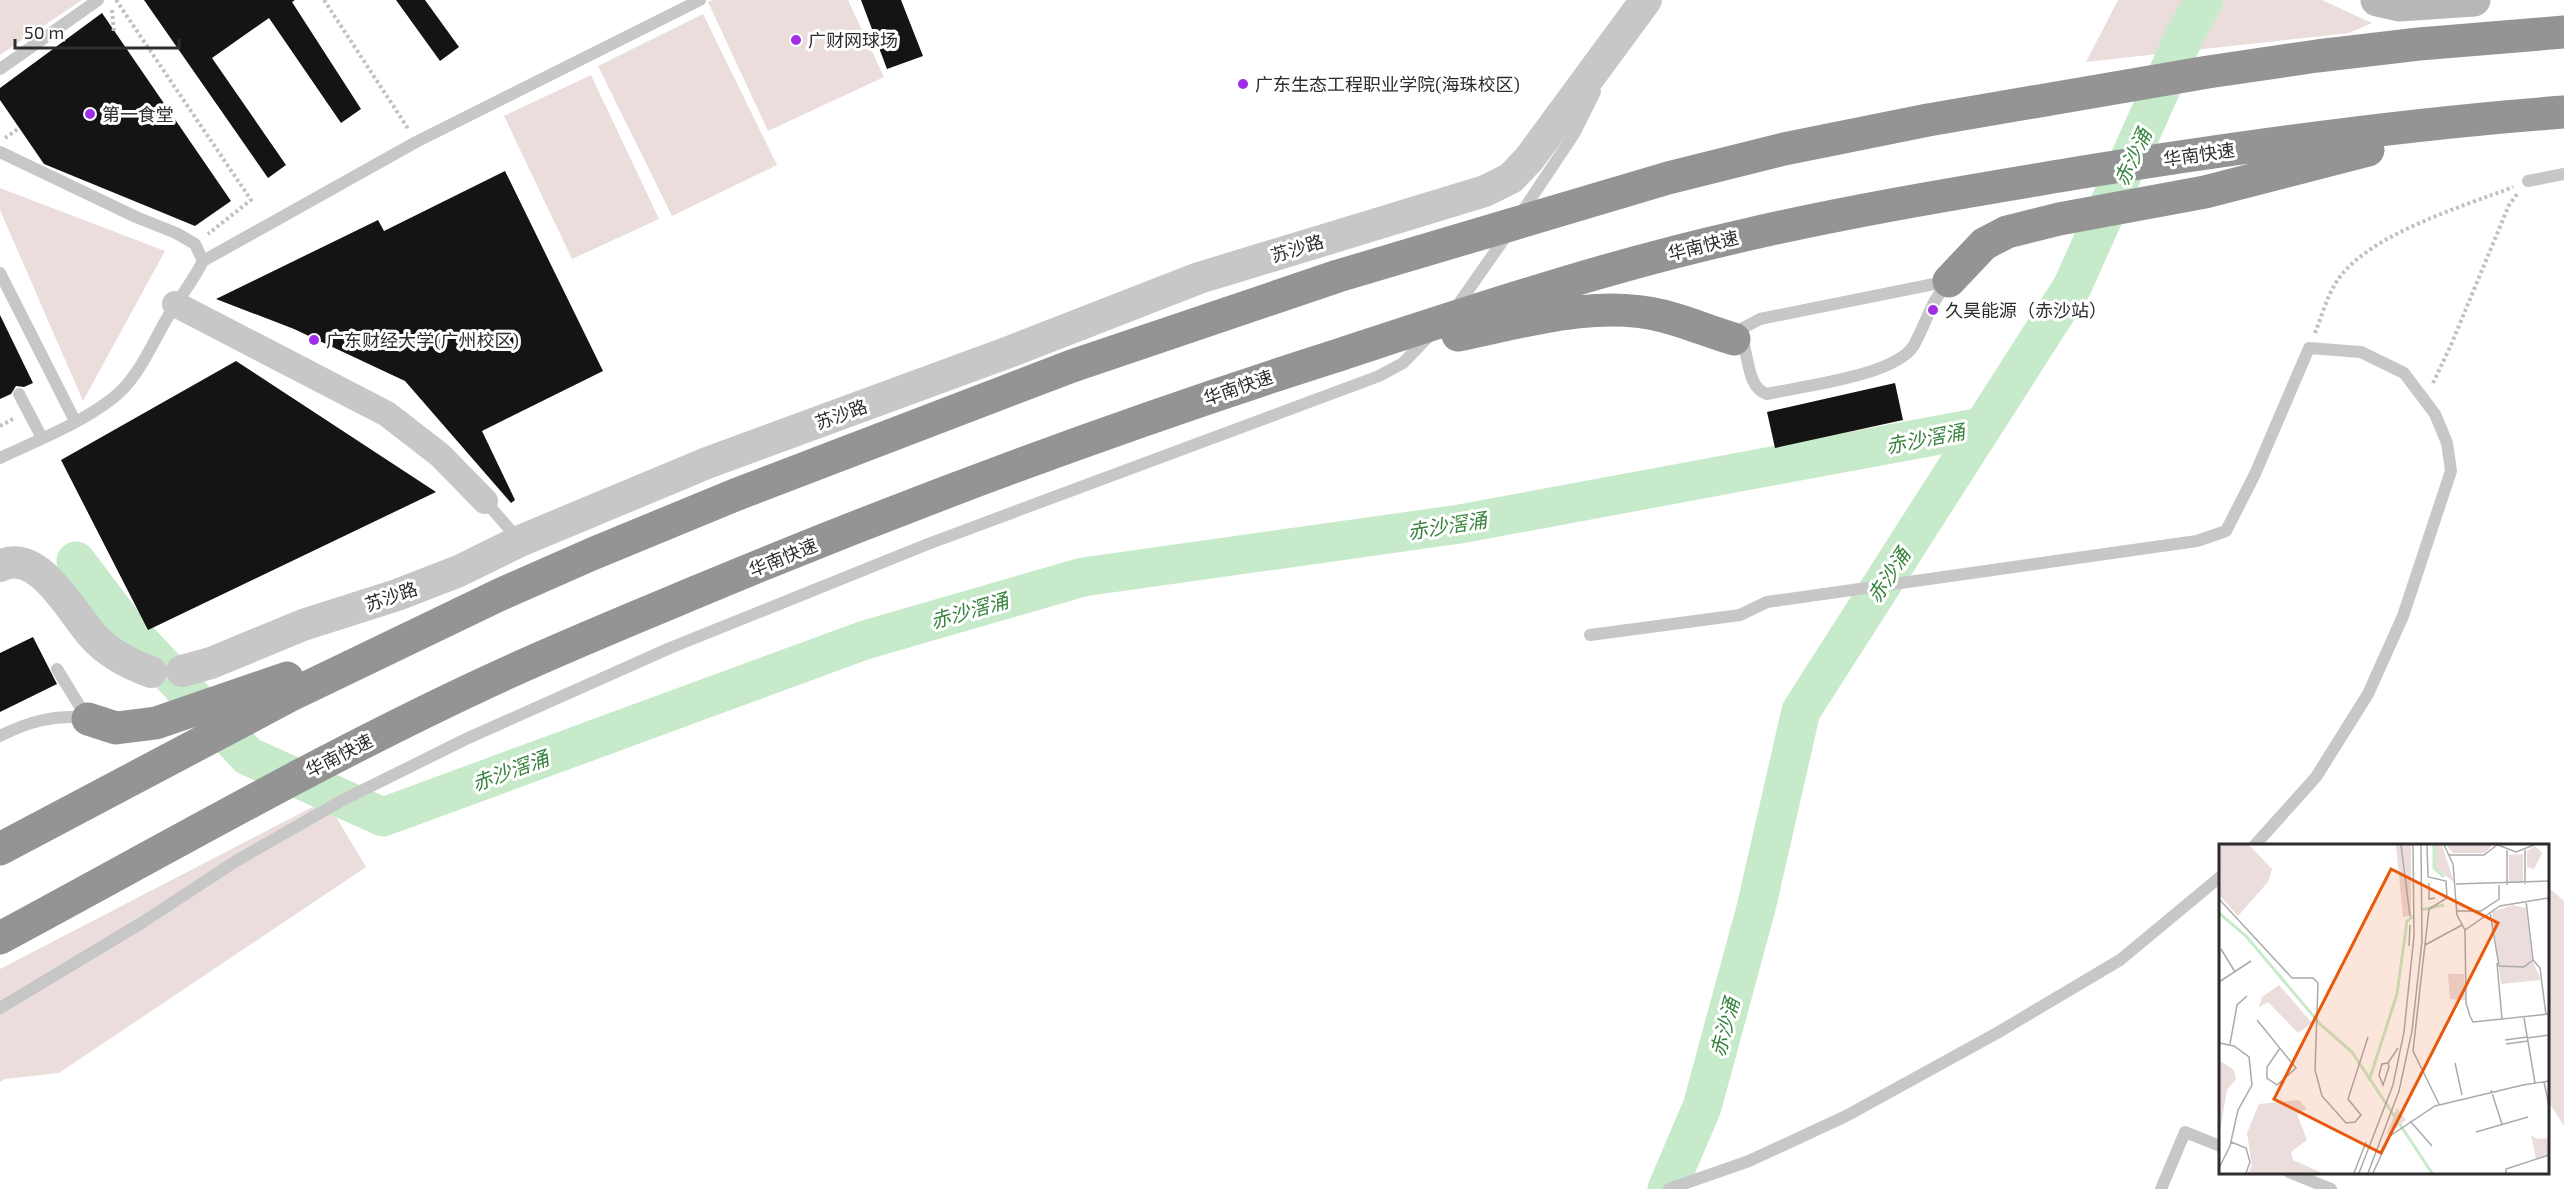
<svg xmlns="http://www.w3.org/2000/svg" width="2564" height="1189" font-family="'Exo 2','Noto Sans SC',sans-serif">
	<rect width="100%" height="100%" fill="#fff"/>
	<path fill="#ebdddb" d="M0,0H82L0,55Z
		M713,0H848L884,77L768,131L708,2Z
		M2118,0H2322L2372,23L2349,33L2086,62Z
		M703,14L777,165L672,216L598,66Z
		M591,75L659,219L572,259L504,116Z
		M0,188L165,251L83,401L0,210Z
		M326,800L366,867L59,1073L5,1079L0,1082V969Z
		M2548,887L2564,901V1126L2548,1101Z"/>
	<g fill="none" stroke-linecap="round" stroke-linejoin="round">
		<path stroke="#c7ebca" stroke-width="39" d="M76,561L125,626L248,756L383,817L865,640L1083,577L1460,524L1982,427
			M1667,1189L1702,1107L1756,908L1801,711L2072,287L2185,35L2204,0"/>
	</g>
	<path fill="#141414" d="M144,0H295L292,2L361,109L341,123L269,18L212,58L286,165L268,178Z
		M396,0H425L459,47L440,61Z
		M861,0H901L923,56L887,69Z
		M102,13L231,201L195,226L44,164L0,100V88Z
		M505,171L603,371L482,431L515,500L511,503L405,381L294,329L216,299L378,220L384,231Z
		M0,315L33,383L24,387L16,386L11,394L0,399Z
		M236,361L436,492L148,630L61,460Z
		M1895,383L1903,420L1775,448L1767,412Z
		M33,637L57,684L0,712V653Z"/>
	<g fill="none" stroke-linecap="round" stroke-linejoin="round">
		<path stroke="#c1c1c1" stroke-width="4" stroke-dasharray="3 3" stroke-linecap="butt" d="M116,0L251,200L208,234
			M324,0L409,130
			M112,10L114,33
			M5,138L19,128
			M2315,333C2321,318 2326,300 2334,286C2361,236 2462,207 2513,187
			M2433,383L2451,345L2509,205L2518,193
			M0,426L13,419"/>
		<path stroke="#c7c7c7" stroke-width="12" d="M0,69L98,0
			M0,152L136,217L176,233L195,244L203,261C193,281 180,297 169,315C152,343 139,378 113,398C80,424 38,440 0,458
			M2528,181L2564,174
			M1520,215L1574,134L1595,92
			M203,261L416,142L700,0
			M0,273L75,421
			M1949,281C1930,302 1927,322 1914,345C1896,376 1802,386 1767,394C1749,388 1749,363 1744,346L1734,339L1743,328L1760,319Z
			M1455,309L1509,232
			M19,394L42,438
			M485,501L520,541
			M1590,635L1740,615L1767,602L2197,541L2226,531L2255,474L2309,348L2361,352L2404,373L2435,414L2447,443L2451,471L2403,616L2368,694L2316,777L2254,846
			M57,669L87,718
			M0,736C28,722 55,714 86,718
			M0,1008L143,922L236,861L341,801L466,739L670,648L928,544L1379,376L1403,363L1431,334
			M2289,1172L2331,1189
			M1669,1189L1749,1161L1846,1116L1997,1033L2120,960L2220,877
			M2161,1189L2185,1132L2220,1146"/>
		<path stroke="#c7c7c7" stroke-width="26" d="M175,304L387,414L440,455L485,501"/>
		<path stroke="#c7c7c7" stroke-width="32" d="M0,566C38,546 72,613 93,636C109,654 129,664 151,672
			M182,671L211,663L303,625L397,595L459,571L520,541L707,463L1009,352L1199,278L1485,191L1511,178L1529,159L1646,0"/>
		<path stroke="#b7b7b7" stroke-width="33" d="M2377,0L2399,5L2474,0"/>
		<path stroke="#949494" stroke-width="33" d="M1949,281L1984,244L2007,232L2059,219L2205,192L2368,150
			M1458,335C1523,322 1597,299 1663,316C1687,322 1710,332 1734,339
			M88,719L116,728L156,723L287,678
			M0,849L289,696L499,595L592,554L735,495L1072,366L1338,276L1668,178L1784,149L1928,120L2208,72L2317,56L2419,44L2564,32
			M0,938C160,852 318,761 483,684C553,651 625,622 696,592C902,506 1111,428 1323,360C1461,315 1599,268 1741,236C1852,210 1964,192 2077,173C2238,147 2401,124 2564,112"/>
	</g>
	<g fill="#a02ee6" stroke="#fff" stroke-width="2">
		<circle cx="796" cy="40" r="6"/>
		<circle cx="1243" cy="84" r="6"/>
		<circle cx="90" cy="114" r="6"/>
		<circle cx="1933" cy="310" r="6"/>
		<circle cx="314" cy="340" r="6"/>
	</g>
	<g text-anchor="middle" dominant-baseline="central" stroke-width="6" stroke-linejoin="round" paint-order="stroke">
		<g font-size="18" fill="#2d2d2d" stroke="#fff" text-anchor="start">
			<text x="808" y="40">广财网球场</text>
			<text x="1255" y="84">广东生态工程职业学院(海珠校区)</text>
			<text x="102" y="114">第一食堂</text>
			<text x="1945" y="310">久昊能源（赤沙站）</text>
			<text x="326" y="340">广东财经大学(广州校区)</text>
		</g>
		<g font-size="18" fill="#2d2d2d" stroke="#fff">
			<text transform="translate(2199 154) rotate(-8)">华南快速</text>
			<text transform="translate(1703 245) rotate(-14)">华南快速</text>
			<text transform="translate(1297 248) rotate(-17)">苏沙路</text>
			<text transform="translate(1238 387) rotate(-19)">华南快速</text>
			<text transform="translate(841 414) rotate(-20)">苏沙路</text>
			<text transform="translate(783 557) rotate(-22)">华南快速</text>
			<text transform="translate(391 596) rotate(-19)">苏沙路</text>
			<text transform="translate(339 755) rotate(-27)">华南快速</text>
		</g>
		<g font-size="20" font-style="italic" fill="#37833d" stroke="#fff">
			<text transform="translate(2132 157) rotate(-65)">赤沙涌</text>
			<text transform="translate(1925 438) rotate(-11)">赤沙滘涌</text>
			<text transform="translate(1447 525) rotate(-9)">赤沙滘涌</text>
			<text transform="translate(1888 575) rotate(-57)">赤沙涌</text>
			<text transform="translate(969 610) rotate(-16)">赤沙滘涌</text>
			<text transform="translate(510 770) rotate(-20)">赤沙滘涌</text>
			<text transform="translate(1724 1027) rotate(-75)">赤沙涌</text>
		</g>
	</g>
	<g transform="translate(2219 844)">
		<rect width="330" height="330" fill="#fff"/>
		<path d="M0,1H30L53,25L49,38L19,72L0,51ZM177,1H192V72L184,73ZM216,1H223L235,38L216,24ZM227,1H273L266,9H234ZM316,2L323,9L315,25L308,23V7ZM304,10V39H290V11ZM294,61L307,64L313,115L322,136L282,140L273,68ZM229,130H245L246,156L231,155ZM60,141L93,179L79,189L49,158L40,163L43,153ZM0,216L15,226L17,235L8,246L0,293ZM80,256L88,265L78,270L88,296L72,308L74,316L103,329H29L33,322L28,289L40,260ZM178,264L187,276L168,291V289ZM312,291L318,295L330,294V312L317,315Z" fill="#ebdddb"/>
		<path fill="none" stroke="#c7ebca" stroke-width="3" d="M215,1V24L225,33M202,66L225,61M0,69L27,92L102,181L133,208L213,329M150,237L178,150L188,77L194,72"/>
		<path fill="none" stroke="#ababab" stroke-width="1.5" d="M182,1L191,72M208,1L209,33L227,37L228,54L210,65L194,207L220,260M225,1L234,20L238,71L246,86L281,62L329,54L330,60M279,1L297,8L315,1M288,6V41M306,6V40M230,11H265L278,1M210,39V55L216,54M237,40L330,37M0,55L73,134H94L99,139L96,226L103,252L127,279L136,278L142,271L129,255L149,193M238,67H262L280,55V41M271,68L280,122L305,123L314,116L307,57M246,86L247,159L251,172L254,178L283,175M206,101L243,81M190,102L191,81M2,105L16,128M314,116L321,124L327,171M278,119L283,175L330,170M0,138L32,117M305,174L316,239M38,176L77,224L58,241L48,234V223L61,204M308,194L330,191M286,196L308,193M0,199L15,202L30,213L33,241L19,266L11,302L0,324M11,200L18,161L28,152M287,200L309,197M169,219L170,223L164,241L160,231L163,220ZM169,219L179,204M236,219L243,251M325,238L330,262M304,241L330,237M272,246L283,280M191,277L213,302M257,288L309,273M12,298L27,304L31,318L27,329M135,329L147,298M140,329L174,241L185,188L195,92L194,1M149,329L180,247L193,187L203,97L202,1M154,329L171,292L216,262L304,241M287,329V325L330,311"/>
		<path fill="#e8590c" fill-opacity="0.15" stroke="#e8590c" stroke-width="3" d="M172,25L279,79L162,309L55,255Z"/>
		<rect width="330" height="330" fill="none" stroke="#2d2d2d" stroke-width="3"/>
	</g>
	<path d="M15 39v9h164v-9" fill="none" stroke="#2d2d2d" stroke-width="3"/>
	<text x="24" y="39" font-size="18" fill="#2d2d2d" stroke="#ffffff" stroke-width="4.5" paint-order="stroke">50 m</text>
</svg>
